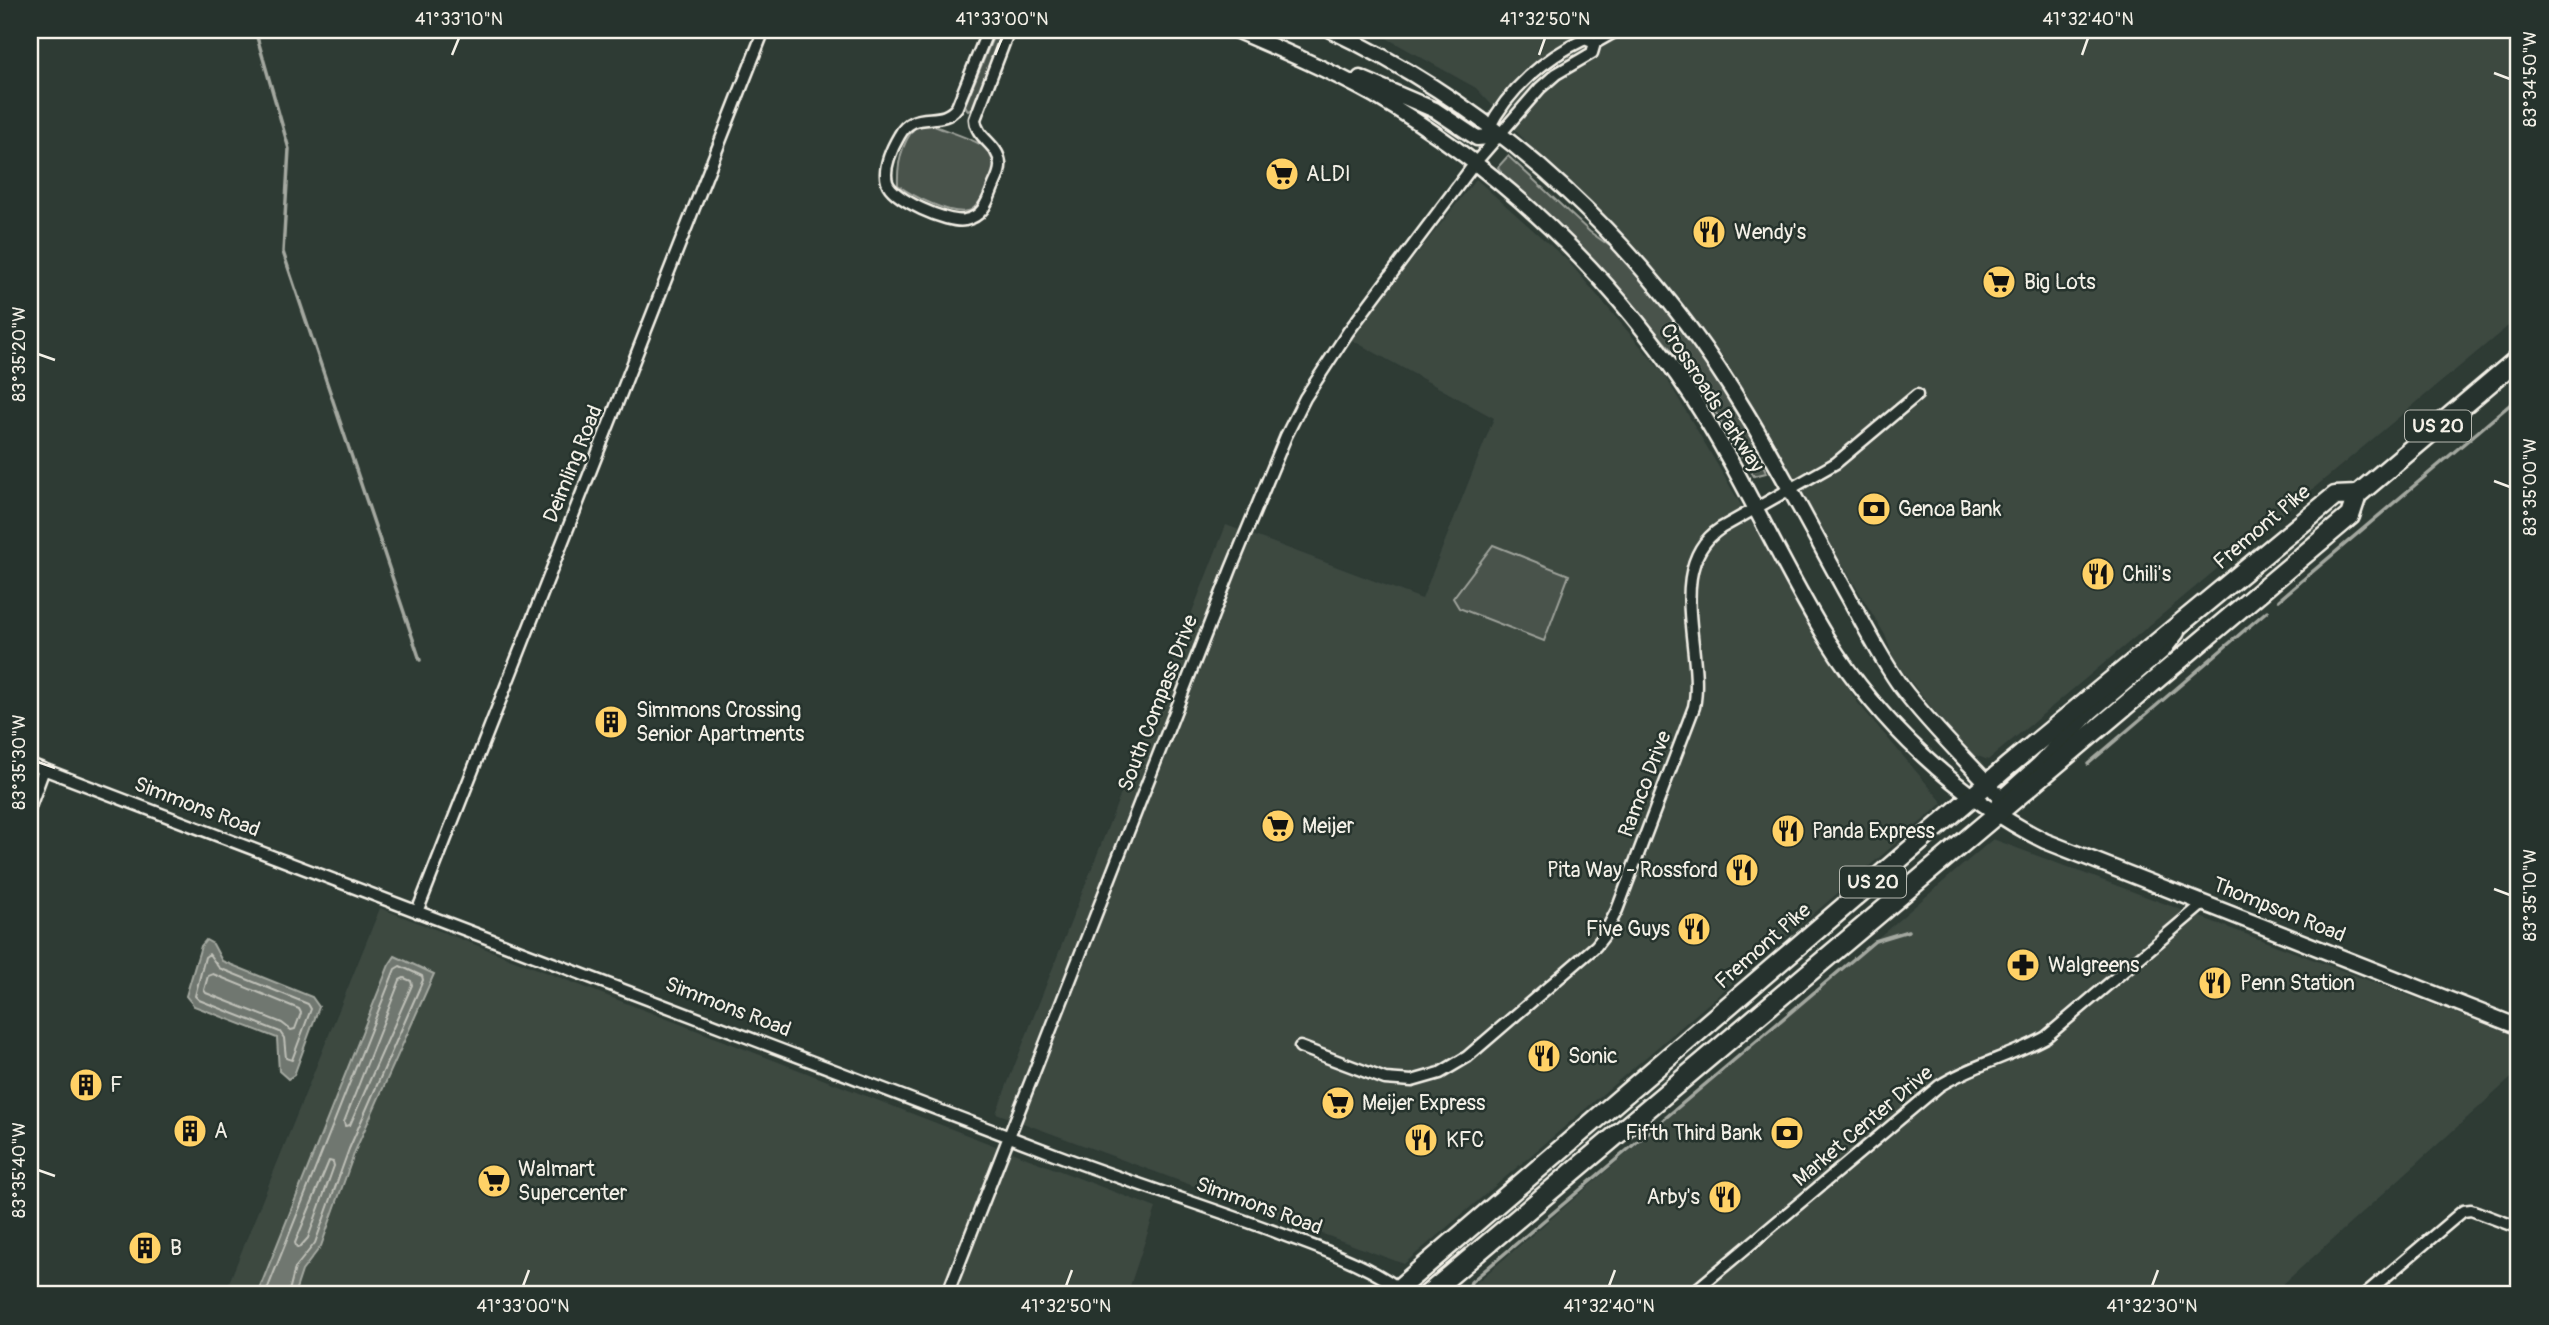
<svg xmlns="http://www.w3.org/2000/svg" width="2549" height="1325" font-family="Pangolin,sans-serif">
	<rect width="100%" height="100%" fill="#2e3b34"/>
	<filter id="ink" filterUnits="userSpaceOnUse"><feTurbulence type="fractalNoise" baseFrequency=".0143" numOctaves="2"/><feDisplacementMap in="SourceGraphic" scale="14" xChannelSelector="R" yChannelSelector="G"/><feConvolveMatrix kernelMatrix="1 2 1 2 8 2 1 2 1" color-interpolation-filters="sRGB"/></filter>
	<g filter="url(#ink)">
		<path fill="#3c4841" d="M1372,30H2519V317L1988,760L1967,752L1895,662L1885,635L1700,328L1476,88Z
			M1476,179L1568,261L1664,374L1857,702L1943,803L1404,1264L996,1113L1226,525L1422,599L1494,418L1350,339Z
			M1993,839L2519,1037V1071L2271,1295H1462Z
			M380,908L1156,1208L1127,1295H224Z"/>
		<path fill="#48524c" stroke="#9ea29a" stroke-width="2" d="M996,30H1005L973,109L968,111L965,105Z
			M919,123L929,124C946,131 969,137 985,147C990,151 995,159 995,166C994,177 979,209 968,211C952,216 910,195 898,185C897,161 902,140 919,123Z
			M1508,156L1590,232L1617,251L1688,336L1733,405L1760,454L1766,473L1754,476L1693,375L1590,256L1504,177L1498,167Z
			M1493,545L1569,575L1544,641L1459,608L1453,598Z"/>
		<path fill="#6f7770" stroke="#a4a8a0" stroke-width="2" d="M206,940L213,944L222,961L312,997L319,1007L294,1075L288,1079L279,1071L277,1038L194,1006L186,996L201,946Z
			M395,956L434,974L355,1151L321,1246L302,1271L294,1295H257L389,965Z
			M2519,1282V1295H2480L2501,1291Z"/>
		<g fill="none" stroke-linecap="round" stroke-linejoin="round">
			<path stroke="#bfc0b8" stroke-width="2" d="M209,954L219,968L308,1004L311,1009L292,1060L286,1058L284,1038L280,1032L199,1000L195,996L205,957Z
				M213,974L299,1009L301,1013L295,1029L291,1030L282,1023L206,993L204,990L208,976Z
				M404,978L411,981L412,985L350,1125L345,1126L344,1122L400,980Z
				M329,1161L333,1162L334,1166L308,1238L300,1247L297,1248L295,1243Z
				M265,1295L395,969L400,966L422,976L423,980L349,1149L315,1243L295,1268L288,1295"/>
			<path stroke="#a4a8a0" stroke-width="3.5" d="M255,30L289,149L283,252L420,660
				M2279,600L2519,397
				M2088,764L2267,611
				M1467,1295L1471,1282L1875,941L1908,931"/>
			<defs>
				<path id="street" d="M988,30L957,107C941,129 914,107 899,136C892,148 883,168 887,182C892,199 948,224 965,220C982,217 987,203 992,190C995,182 1001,173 1000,164C999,144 976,139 975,119L1009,30
					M1488,130C1508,89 1545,58 1585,39L1595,43
					M30,764C372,895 715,1023 1057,1155C1131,1183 1207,1206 1281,1234C1326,1251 1370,1265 1408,1295
					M30,807L44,769
					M417,912L764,30
					M1300,1047L1385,1079L1412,1081L1440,1073L1467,1057L1596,946L1603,937L1617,910L1694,707C1705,653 1663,566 1721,528L1836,463L1917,395
					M947,1295L1231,569L1286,436L1305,398L1348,332L1475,163L1540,88L1556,74L1592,53L1595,43L1618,30
					M1690,1295L1939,1086C1972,1065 2012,1056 2046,1037L2204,903
					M2364,1295L2463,1211L2471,1210L2519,1228"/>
				<path id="secondary" d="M1235,30C1282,50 1329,70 1374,95C1501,169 1611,274 1692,397C1743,475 1779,561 1827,639C1879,722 1958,798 2045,841L2519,1027
					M1330,30C1503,111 1648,249 1745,411C1781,470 1813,532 1846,592C1864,624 1880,658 1902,688C1934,730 1973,766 2008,806
					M1360,78L1435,110L1477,138L1501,136"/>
				<path id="primary" d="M1998,811L2002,799L2040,765L2089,712L2162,650L2176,632"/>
				<path id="highway" d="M2357,495L2519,358
					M1391,1295L2008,766L2335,496L2357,495
					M1427,1295L2350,516L2357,495"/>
			</defs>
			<use href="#street" stroke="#f4f1e8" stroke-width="15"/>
			<use href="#secondary" stroke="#f4f1e8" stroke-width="19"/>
			<use href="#primary" stroke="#f4f1e8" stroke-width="21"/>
			<use href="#highway" stroke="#f4f1e8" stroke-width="23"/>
			<use href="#street" stroke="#26332d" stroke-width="10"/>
			<use href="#secondary" stroke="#26332d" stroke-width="14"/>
			<use href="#primary" stroke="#26332d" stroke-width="16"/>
			<use href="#highway" stroke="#26332d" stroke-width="18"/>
		</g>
	</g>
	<path fill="none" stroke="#f4f1e8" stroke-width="2.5" d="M452,55L459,38M995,55L1002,38M1539,55L1545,38M2082,55L2088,38M2494,73L2510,79M38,354L55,360M2494,481L2510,487M38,762L55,768M2494,889L2510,895M38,1170L55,1176M523,1286L529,1270M1066,1286L1072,1270M1609,1286L1615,1270M2152,1286L2158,1270"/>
	<defs>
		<symbol id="supermarket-disc" viewBox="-11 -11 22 22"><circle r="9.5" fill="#ffd166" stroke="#26332d"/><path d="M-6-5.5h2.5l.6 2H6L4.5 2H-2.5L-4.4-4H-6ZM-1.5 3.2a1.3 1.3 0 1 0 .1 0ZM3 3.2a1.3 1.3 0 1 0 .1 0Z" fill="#111"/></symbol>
		<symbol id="restaurant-disc" viewBox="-11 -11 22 22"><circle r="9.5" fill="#ffd166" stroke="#26332d"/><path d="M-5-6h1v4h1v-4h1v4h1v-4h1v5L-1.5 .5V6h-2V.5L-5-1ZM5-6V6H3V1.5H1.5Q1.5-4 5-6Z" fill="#111"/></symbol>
		<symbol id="bank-disc" viewBox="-11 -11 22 22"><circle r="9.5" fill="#ffd166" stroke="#26332d"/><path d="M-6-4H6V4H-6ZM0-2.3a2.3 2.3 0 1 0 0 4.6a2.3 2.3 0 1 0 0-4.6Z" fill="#111"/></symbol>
		<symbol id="building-disc" viewBox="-11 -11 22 22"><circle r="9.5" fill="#ffd166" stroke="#26332d"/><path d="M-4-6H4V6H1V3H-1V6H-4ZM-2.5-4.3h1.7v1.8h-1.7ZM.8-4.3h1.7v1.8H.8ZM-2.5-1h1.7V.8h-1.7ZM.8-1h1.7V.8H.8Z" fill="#111"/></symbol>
		<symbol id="pharmacy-disc" viewBox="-11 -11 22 22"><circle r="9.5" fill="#ffd166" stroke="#26332d"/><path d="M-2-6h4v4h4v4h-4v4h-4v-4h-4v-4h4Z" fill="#111"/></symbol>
	</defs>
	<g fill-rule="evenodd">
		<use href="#supermarket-disc" x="1263" y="155" width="38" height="38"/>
		<use href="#restaurant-disc" x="1690" y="213" width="38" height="38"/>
		<use href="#supermarket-disc" x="1980" y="263" width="38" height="38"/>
		<use href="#bank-disc" x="1855" y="490" width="38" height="38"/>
		<use href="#restaurant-disc" x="2079" y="555" width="38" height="38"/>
		<use href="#building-disc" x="592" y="703" width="38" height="38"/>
		<use href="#supermarket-disc" x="1259" y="807" width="38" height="38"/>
		<use href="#restaurant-disc" x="1769" y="812" width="38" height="38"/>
		<use href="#restaurant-disc" x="1723" y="851" width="38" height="38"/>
		<use href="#restaurant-disc" x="1675" y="910" width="38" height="38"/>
		<use href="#pharmacy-disc" x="2004" y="946" width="38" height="38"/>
		<use href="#restaurant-disc" x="2196" y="964" width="38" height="38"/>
		<use href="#restaurant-disc" x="1525" y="1037" width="38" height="38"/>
		<use href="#building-disc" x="67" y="1066" width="38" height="38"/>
		<use href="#supermarket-disc" x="1319" y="1084" width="38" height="38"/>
		<use href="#building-disc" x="171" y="1112" width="38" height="38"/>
		<use href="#bank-disc" x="1768" y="1114" width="38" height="38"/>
		<use href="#restaurant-disc" x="1402" y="1121" width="38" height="38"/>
		<use href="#supermarket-disc" x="475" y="1162" width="38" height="38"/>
		<use href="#restaurant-disc" x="1706" y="1178" width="38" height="38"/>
		<use href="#building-disc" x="126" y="1229" width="38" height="38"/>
	</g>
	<g text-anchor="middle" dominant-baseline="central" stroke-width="5" stroke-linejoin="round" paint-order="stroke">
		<g fill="#26332d" stroke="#b6b8b0" stroke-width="2">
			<rect x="2405" y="410.5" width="66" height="31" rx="5"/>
			<rect x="1840" y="866.5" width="66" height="31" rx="5"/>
		</g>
		<g font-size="19" font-weight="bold" fill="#f4f1e8">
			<text x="2438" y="426">US 20</text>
			<text x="1873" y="882">US 20</text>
		</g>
		<g font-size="21" fill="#f4f1e8" stroke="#26332d" text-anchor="start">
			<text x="1306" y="174">ALDI</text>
			<text x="1734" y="232">Wendy's</text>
			<text x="2024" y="282">Big Lots</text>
			<text x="1898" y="509">Genoa Bank</text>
			<text x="2122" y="574">Chili's</text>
			<text x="636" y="710">Simmons Crossing<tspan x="636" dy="24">Senior Apartments</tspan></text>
			<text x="1302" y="826">Meijer</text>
			<text x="1812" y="831">Panda Express</text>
			<text x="1718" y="870" text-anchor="end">Pita Way - Rossford</text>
			<text x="1670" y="929" text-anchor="end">Five Guys</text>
			<text x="2048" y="965">Walgreens</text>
			<text x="2240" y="983">Penn Station</text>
			<text x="1568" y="1056">Sonic</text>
			<text x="110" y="1085">F</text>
			<text x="1362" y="1103">Meijer Express</text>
			<text x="214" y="1131">A</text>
			<text x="1762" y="1133" text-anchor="end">Fifth Third Bank</text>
			<text x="1446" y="1140">KFC</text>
			<text x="518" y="1169">Walmart<tspan x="518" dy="24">Supercenter</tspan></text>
			<text x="1700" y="1197" text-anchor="end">Arby's</text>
			<text x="170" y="1248">B</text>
		</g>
		<g font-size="21" fill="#f4f1e8" stroke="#26332d">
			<text transform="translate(1712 398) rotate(57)">Crossroads Parkway</text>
			<text transform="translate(573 464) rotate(-68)">Deimling Road</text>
			<text transform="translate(2262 527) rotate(-40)">Fremont Pike</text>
			<text transform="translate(1158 703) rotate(-69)">South Compass Drive</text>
			<text transform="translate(1645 784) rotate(-69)">Ramco Drive</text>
			<text transform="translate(197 807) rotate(21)">Simmons Road</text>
			<text transform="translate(2279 910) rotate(22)">Thompson Road</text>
			<text transform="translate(1763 946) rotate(-41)">Fremont Pike</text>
			<text transform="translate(728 1007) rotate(21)">Simmons Road</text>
			<text transform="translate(1863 1126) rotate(-40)">Market Center Drive</text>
			<text transform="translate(1259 1206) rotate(20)">Simmons Road</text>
		</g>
	</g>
	<rect width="2549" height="1325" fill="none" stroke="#26332d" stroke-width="77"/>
	<rect x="38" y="38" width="2472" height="1248" fill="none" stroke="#f4f1e8" stroke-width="2.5"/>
	<g font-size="18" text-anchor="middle" fill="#f4f1e8">
		<text x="459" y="25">41°33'10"N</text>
		<text x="1002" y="25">41°33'00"N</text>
		<text x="1545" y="25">41°32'50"N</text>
		<text x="2088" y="25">41°32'40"N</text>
		<text transform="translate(2530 79) rotate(-90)" y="6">83°34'50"W</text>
		<text transform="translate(19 354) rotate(-90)" y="6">83°35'20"W</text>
		<text transform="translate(2530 487) rotate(-90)" y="6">83°35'00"W</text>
		<text transform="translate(19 762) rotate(-90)" y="6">83°35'30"W</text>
		<text transform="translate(2530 895) rotate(-90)" y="6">83°35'10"W</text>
		<text transform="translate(19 1170) rotate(-90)" y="6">83°35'40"W</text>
		<text x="523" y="1312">41°33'00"N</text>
		<text x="1066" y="1312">41°32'50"N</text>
		<text x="1609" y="1312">41°32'40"N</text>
		<text x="2152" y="1312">41°32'30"N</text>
	</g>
</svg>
